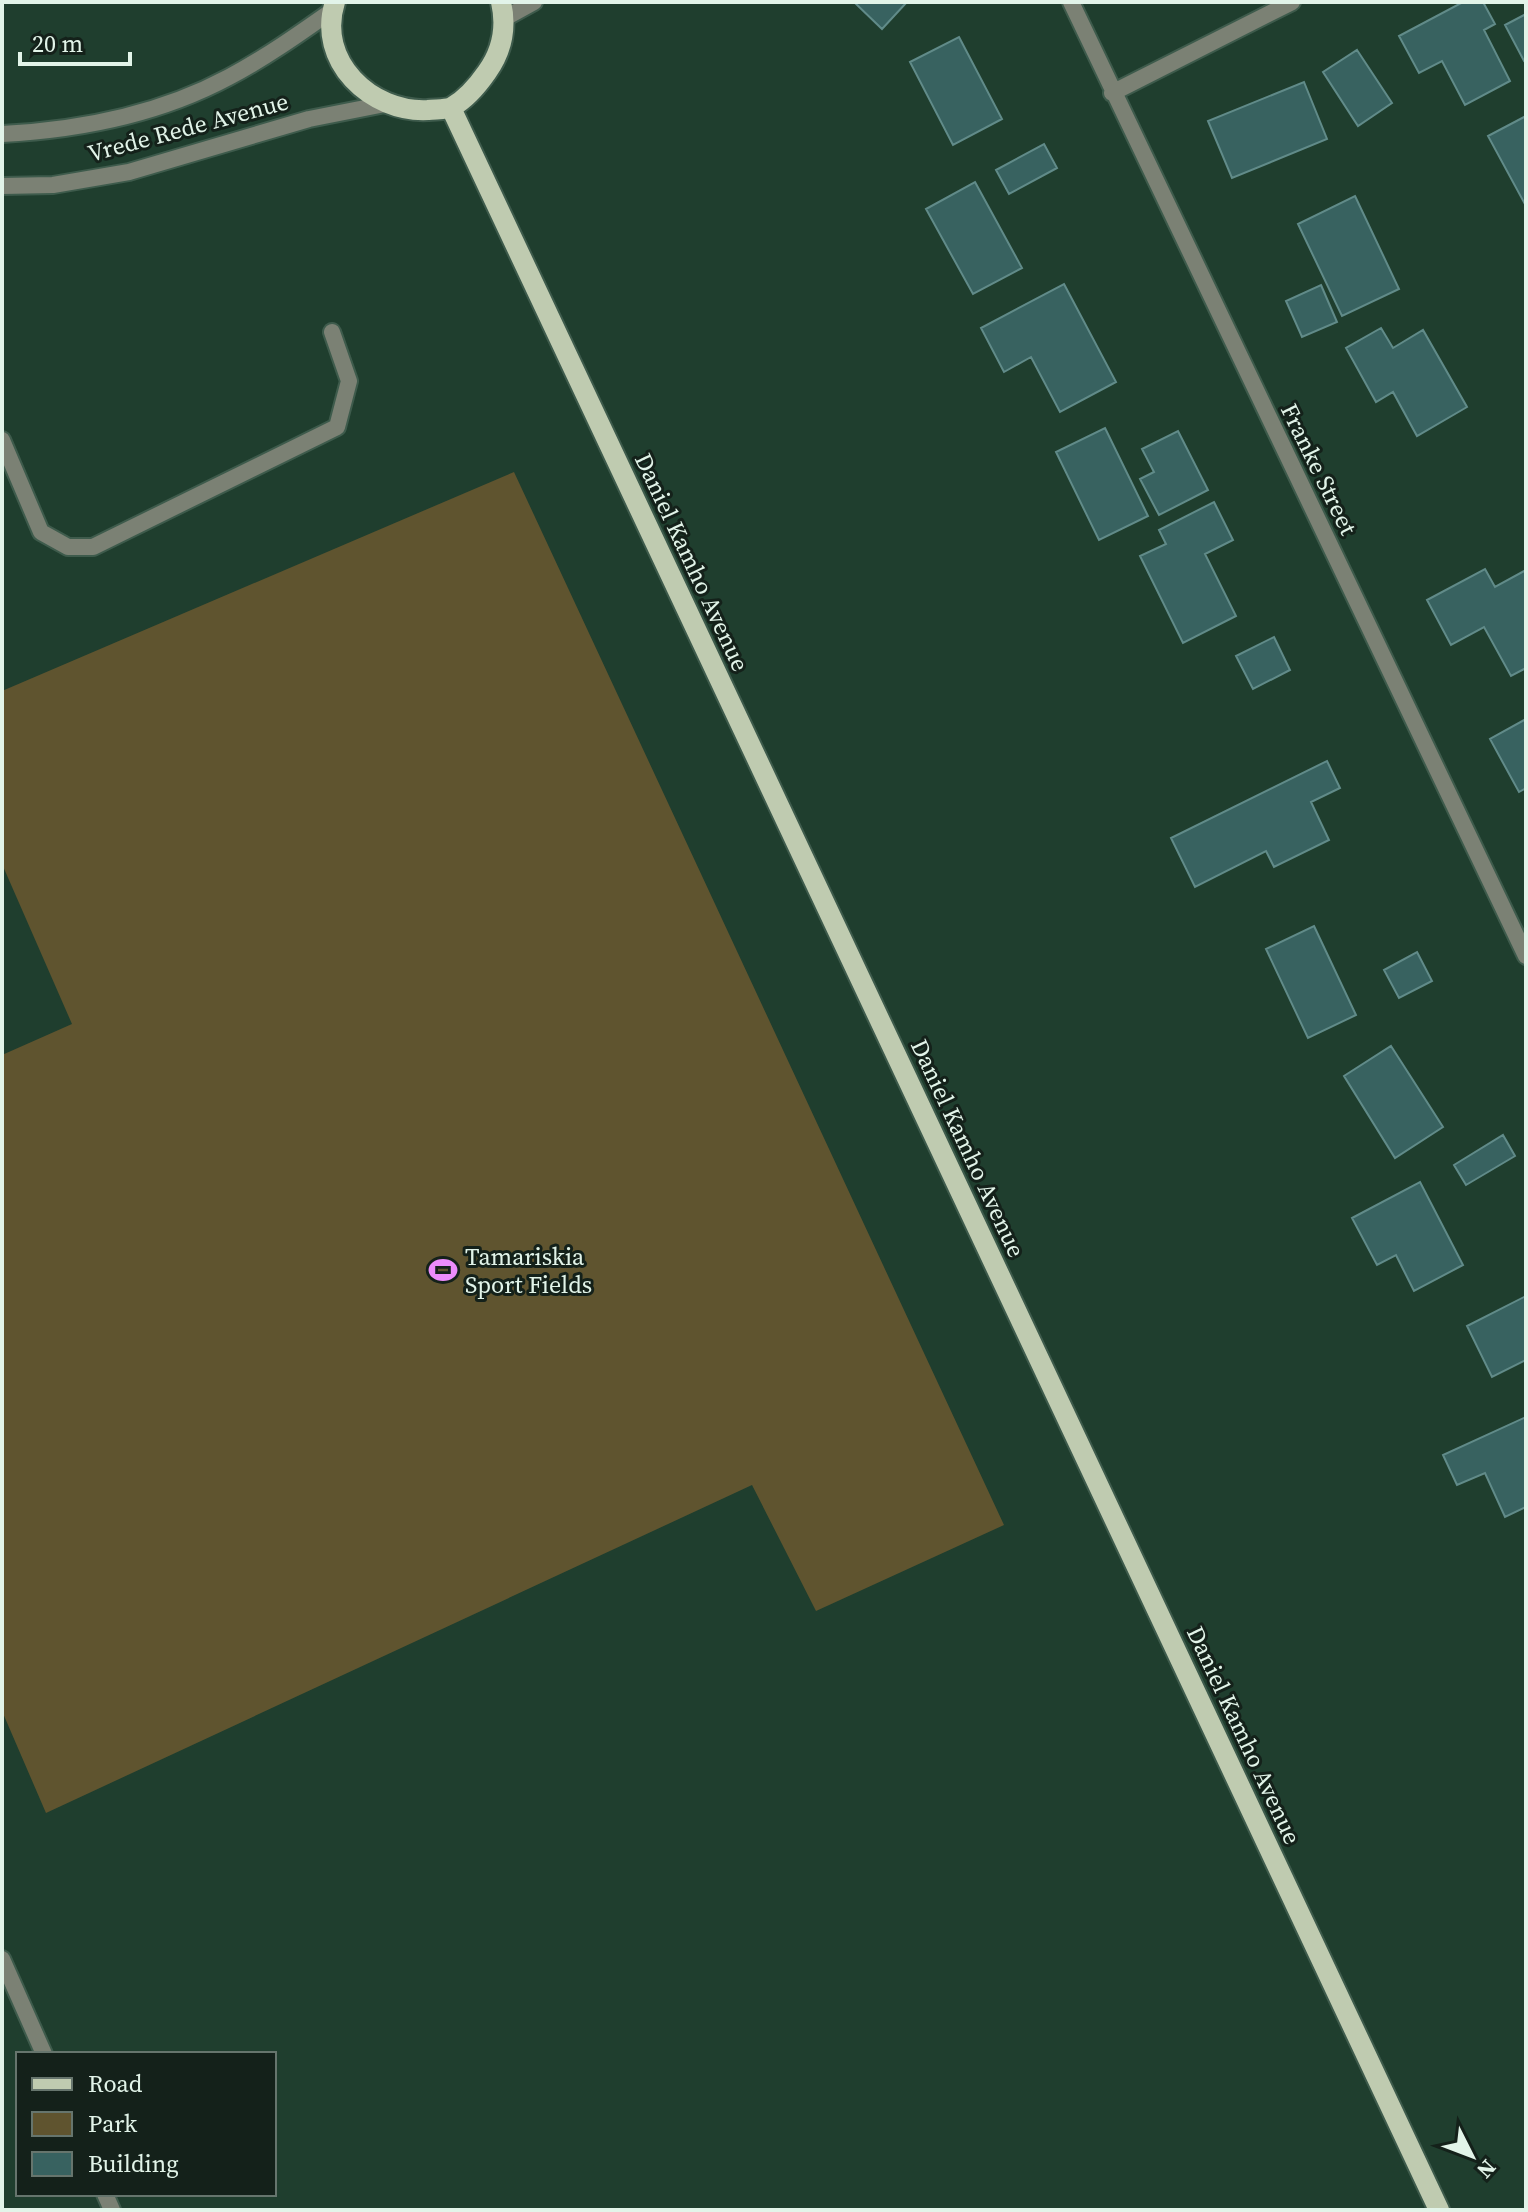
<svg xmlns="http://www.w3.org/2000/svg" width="1528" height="2212" font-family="'Source Serif 4',serif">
	<rect width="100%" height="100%" fill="#1f3e2e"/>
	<path fill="#5f542f" d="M514,472L1004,1525L816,1611L752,1485L46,1813L2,1711V1055L72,1024L2,864V691Z"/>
	<path fill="#386260" stroke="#618b89" stroke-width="2" d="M854,2H907L882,29Z
		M1463,2H1483L1495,24L1484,30L1510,81L1465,105L1442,61L1419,73L1399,36Z
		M1526,14V60L1524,61L1505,25Z
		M959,37L1002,119L953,145L910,62Z
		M1357,50L1392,103L1358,126L1323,72Z
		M1304,82L1327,139L1232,178L1208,121Z
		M1526,116V206L1488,136Z
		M1044,144L1057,168L1009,194L996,170Z
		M975,182L1022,268L973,294L926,209Z
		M1355,196L1399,289L1342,316L1298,224Z
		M1064,284L1116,382L1060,412L1031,357L1004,372L981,328Z
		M1321,285L1337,322L1302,337L1286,301Z
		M1381,328L1393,348L1423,330L1467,407L1417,436L1393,392L1376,402L1346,348Z
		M1105,428L1148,516L1099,540L1056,452Z
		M1178,431L1208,490L1159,515L1140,479L1154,472L1142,449Z
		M1214,502L1233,540L1205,554L1236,616L1183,643L1140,556L1166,544L1159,530Z
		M1485,569L1495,587L1526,570V668L1511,676L1484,627L1451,645L1427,600Z
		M1274,637L1290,670L1253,689L1236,656Z
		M1526,719V788L1519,792L1490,739Z
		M1327,761L1340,788L1311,802L1329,840L1274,867L1266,851L1195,887L1171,838Z
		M1314,926L1356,1015L1308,1038L1266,949Z
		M1417,952L1432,981L1399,998L1384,970Z
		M1391,1046L1443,1127L1395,1158L1344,1076Z
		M1503,1135L1515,1156L1466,1185L1454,1165Z
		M1420,1182L1463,1265L1414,1291L1396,1255L1377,1265L1352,1218Z
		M1526,1296V1360L1492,1377L1467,1326Z
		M1526,1417V1507L1505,1517L1485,1473L1457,1485L1443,1455Z"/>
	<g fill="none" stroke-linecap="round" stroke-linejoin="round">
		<defs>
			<path id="service" d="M2,440L41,532L68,547H93L337,427L349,381L332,332"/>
			<path id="minor" d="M1071,2L1526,956
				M1112,93L1292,2
				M2,1959L44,2054
				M105,2194L112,2210"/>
			<path id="tertiary" d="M505,18L534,2
				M2,134C79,130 160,114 229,77C265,58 299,34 333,10
				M2,186L53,185L129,172L309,119L385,104"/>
			<path id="primary" d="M335,2C316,61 371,113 428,110C436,109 446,110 452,107C466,99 478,85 487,72C502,51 507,28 501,2
				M451,108L1439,2210"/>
		</defs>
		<use href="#service" stroke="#3e5b4c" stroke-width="20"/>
		<use href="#minor" stroke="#3e5b4c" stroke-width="20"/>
		<use href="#tertiary" stroke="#3e5b4c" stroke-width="20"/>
		<use href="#primary" stroke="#3e5b4c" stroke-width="24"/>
		<use href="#service" stroke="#7b8174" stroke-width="16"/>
		<use href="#minor" stroke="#7b8174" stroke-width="16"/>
		<use href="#tertiary" stroke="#7b8174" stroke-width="16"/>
		<use href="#primary" stroke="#bfcbb0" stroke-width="20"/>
	</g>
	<defs>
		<symbol id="stadium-bare" viewBox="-9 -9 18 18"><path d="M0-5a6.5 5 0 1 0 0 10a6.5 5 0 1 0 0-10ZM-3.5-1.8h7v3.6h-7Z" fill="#ec8cfa" stroke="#14211a" stroke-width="2.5" paint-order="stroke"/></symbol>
	</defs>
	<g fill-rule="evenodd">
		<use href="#stadium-bare" x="423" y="1250" width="40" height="40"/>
	</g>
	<g text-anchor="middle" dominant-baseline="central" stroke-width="6" stroke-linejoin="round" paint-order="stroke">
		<g font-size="24" fill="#e2f4e9" stroke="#14211a">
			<text transform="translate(188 127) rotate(-15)">Vrede Rede Avenue</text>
			<text transform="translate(1319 469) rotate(64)">Franke Street</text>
			<text transform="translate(692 562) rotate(65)">Daniel Kamho Avenue</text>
			<text transform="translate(968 1148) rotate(65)">Daniel Kamho Avenue</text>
			<text transform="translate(1244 1735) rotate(65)">Daniel Kamho Avenue</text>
		</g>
		<g font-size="24" fill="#e2f4e9" stroke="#14211a" text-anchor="start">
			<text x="465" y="1256">Tamariskia<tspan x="465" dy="28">Sport Fields</tspan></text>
		</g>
	</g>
	<rect width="1528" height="2212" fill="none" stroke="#e2f4e9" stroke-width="8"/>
	<rect x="16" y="2052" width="260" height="144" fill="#14211a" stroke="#66756d" stroke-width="2"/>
	<rect x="32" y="2078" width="40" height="12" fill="#bfcbb0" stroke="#66756d" stroke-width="2"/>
	<text x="88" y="2092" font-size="24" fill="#e2f4e9">Road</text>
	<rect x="32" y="2112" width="40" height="24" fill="#5f542f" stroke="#66756d" stroke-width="2"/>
	<text x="88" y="2132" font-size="24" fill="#e2f4e9">Park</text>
	<rect x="32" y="2152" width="40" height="24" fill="#386260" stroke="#66756d" stroke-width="2"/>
	<text x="88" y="2172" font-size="24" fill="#e2f4e9">Building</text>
	<g transform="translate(1472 2156) rotate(132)" stroke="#14211a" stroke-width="6" paint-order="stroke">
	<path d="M0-6L14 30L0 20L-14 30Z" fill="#e2f4e9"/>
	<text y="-12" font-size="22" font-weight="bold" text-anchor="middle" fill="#e2f4e9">N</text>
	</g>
	<path d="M20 52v12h110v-12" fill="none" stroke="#e2f4e9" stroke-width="4"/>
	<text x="32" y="52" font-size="24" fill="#e2f4e9" stroke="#14211a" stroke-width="6" paint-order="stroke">20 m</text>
</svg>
